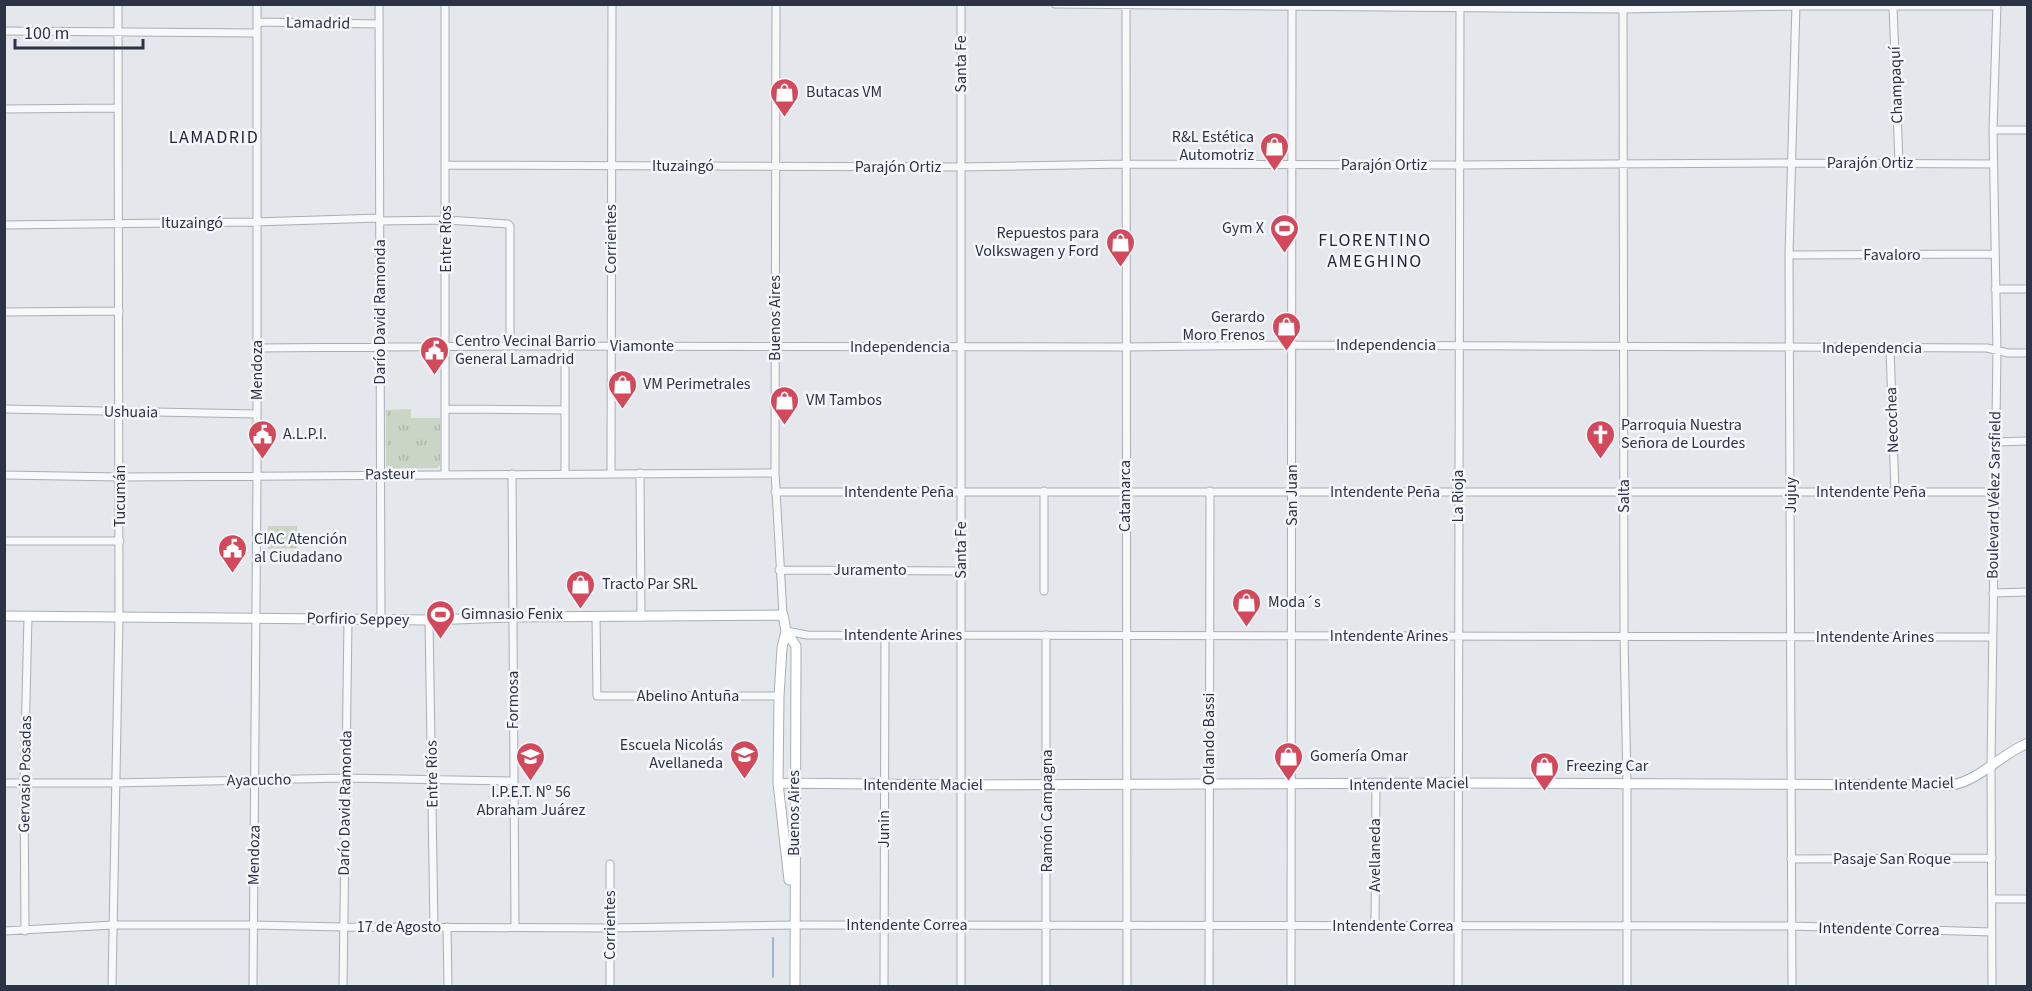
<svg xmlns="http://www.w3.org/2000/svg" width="2032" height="991" font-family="'Source Sans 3',sans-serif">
	<defs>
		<pattern id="grass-tufts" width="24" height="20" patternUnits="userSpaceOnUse" patternTransform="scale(1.5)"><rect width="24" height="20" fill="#c9d6c5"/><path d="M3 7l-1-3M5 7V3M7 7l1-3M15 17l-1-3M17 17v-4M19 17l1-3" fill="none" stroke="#adb8ab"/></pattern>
	</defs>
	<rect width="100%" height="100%" fill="#e4e7ec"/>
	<path fill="url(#grass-tufts)" d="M411,409V418H440V465L437,468L389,469L386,466V410Z
		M268,526H297L298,548L268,549Z"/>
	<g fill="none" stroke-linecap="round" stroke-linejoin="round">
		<path stroke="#9fb4cc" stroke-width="2" d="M773,938V977"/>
		<defs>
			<path id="minor" d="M379,4L381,620
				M776,4L775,473L783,615
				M961,4V986
				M1055,4L1623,9L1796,6H1997
				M1126,4L1127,986
				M1623,4L1624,636L1627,784V986
				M1893,6L1899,163
				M257,22L379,24
				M4,31L257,33
				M4,109L118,108
				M1993,130H2028
				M446,165L961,167L1126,164L1459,165L1792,163L1993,164
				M380,221L447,220L508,224L510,226V346
				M4,225L254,222L380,218
				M1789,255L1995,254
				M1995,289H2028
				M4,312L119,311
				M257,348L510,346L1125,347L1291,345L1987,348L2008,353H2028
				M1890,348L1895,492
				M4,409L257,414
				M446,409L565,410
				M1995,442L2028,441
				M565,473V346
				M611,473L612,4
				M640,473L641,617
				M445,474V4
				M512,474L515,927
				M4,475L119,477L775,473
				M1044,491V591
				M775,492H1994
				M4,541H120
				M779,570L961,571
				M1993,593L2028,592
				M596,616L597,696H779
				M429,620L434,927
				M786,631L807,635L1992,637
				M4,783H114L344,778L514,781
				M1791,859L1992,858
				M610,864V986
				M1992,899H2028
				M1375,926L1376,784
				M447,927L448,986
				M4,931L113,925H253L343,927L610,928L794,925L1792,926L1992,932
				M25,931L24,783L28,616
				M112,986L119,617L118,4
				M253,986L257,476V4
				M343,986L348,620
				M884,986L885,635
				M1046,986V635
				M1209,986L1210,491
				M1291,986L1292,4
				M1458,986L1460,4
				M1792,986L1789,255L1796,4
				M1992,986L1991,764L1997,351L1993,130L1997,4"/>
			<path id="secondary" d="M4,616L429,620L512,617L783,615L786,631L796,646L795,986
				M786,631L782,648L779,696L778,783L789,880
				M778,783L962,785L1457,783L1952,785C1980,780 2001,754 2028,743"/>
		</defs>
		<use href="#minor" stroke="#a9aeb7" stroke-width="9"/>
		<use href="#secondary" stroke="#a9aeb7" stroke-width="11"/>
		<use href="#minor" stroke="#f7f8fa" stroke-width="7"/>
		<use href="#secondary" stroke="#fff" stroke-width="9"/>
	</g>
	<defs>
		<symbol id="shop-pin" viewBox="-11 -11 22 30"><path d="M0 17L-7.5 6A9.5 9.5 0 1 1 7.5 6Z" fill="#d1495b" stroke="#f4f6f9"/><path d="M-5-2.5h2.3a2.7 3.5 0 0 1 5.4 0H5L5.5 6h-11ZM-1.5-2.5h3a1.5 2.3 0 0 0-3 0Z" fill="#fff"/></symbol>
		<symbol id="stadium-pin" viewBox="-11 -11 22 30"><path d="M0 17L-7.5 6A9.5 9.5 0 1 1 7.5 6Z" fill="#d1495b" stroke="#f4f6f9"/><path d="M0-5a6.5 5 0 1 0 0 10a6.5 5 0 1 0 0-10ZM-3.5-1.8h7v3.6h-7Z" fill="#fff"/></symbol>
		<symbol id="civic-pin" viewBox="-11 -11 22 30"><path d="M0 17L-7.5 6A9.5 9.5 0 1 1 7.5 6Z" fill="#d1495b" stroke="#f4f6f9"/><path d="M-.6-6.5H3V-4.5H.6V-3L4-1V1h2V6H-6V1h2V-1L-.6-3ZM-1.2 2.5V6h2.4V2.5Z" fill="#fff"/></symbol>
		<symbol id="church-pin" viewBox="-11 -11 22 30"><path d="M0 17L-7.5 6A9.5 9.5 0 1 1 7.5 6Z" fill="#d1495b" stroke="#f4f6f9"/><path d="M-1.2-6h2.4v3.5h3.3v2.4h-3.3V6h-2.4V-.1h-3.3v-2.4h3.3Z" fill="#fff"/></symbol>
		<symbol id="school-pin" viewBox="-11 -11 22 30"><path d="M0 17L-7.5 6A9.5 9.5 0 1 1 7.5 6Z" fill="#d1495b" stroke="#f4f6f9"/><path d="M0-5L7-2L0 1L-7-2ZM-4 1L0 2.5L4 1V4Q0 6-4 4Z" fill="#fff"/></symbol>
	</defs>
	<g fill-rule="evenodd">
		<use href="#shop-pin" x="768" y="76" width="33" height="45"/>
		<use href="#shop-pin" x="1258" y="130" width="33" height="45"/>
		<use href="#stadium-pin" x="1268" y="212" width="33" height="45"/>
		<use href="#shop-pin" x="1104" y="226" width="33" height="45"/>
		<use href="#shop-pin" x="1270" y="310" width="33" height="45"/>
		<use href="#civic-pin" x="418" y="334" width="33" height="45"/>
		<use href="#shop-pin" x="606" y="368" width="33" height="45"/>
		<use href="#shop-pin" x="768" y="384" width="33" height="45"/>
		<use href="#civic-pin" x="246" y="418" width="33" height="45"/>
		<use href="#church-pin" x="1584" y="418" width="33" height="45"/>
		<use href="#civic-pin" x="216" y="532" width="33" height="45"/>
		<use href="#shop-pin" x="564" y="568" width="33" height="45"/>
		<use href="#shop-pin" x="1230" y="586" width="33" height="45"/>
		<use href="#stadium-pin" x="424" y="598" width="33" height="45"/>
		<use href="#school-pin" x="728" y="738" width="33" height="45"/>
		<use href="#school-pin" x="514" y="740" width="33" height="45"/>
		<use href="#shop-pin" x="1272" y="740" width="33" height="45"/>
		<use href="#shop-pin" x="1528" y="750" width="33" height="45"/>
	</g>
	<g text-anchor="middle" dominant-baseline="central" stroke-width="5" stroke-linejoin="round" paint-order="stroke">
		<g font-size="16" fill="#2b3445" stroke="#f4f6f9">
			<text transform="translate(318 23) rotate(1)">Lamadrid</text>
			<text transform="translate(961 64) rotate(-90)">Santa Fe</text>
			<text transform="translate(1896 85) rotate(-92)">Champaquí</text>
			<text x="1870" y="163">Parajón Ortiz</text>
			<text x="1384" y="165">Parajón Ortiz</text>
			<text x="683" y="166">Ituzaingó</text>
			<text x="898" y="167">Parajón Ortiz</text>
			<text x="192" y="223">Ituzaingó</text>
			<text transform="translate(446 239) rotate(-90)">Entre Ríos</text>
			<text transform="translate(611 239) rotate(-90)">Corrientes</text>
			<text x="1892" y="255">Favaloro</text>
			<text transform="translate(380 312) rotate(-90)">Darío David Ramonda</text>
			<text transform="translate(775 318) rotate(-90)">Buenos Aires</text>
			<text x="1386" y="345">Independencia</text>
			<text x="642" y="346">Viamonte</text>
			<text x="900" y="347">Independencia</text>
			<text x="1872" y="348">Independencia</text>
			<text transform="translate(257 370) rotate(-90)">Mendoza</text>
			<text transform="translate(131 412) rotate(1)">Ushuaia</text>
			<text transform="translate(1892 420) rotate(-92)">Necochea</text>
			<text transform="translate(390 474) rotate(-1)">Pasteur</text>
			<text x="899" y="492">Intendente Peña</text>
			<text x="1385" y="492">Intendente Peña</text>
			<text x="1871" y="492">Intendente Peña</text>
			<text transform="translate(1292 495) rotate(-90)">San Juan</text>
			<text transform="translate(1791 495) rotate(-90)">Jujuy</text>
			<text transform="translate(1994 495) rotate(-89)">Boulevard Vélez Sarsfield</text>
			<text transform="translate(120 496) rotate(-90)">Tucumán</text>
			<text transform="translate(1125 496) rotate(-90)">Catamarca</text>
			<text transform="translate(1458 496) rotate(-90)">La Rioja</text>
			<text transform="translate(1624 496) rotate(-90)">Salta</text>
			<text transform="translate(961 550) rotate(-90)">Santa Fe</text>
			<text x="870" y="570">Juramento</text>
			<text transform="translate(358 619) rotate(1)">Porfirio Seppey</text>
			<text x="903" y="635">Intendente Arines</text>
			<text x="1389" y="636">Intendente Arines</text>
			<text x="1875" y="637">Intendente Arines</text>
			<text x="688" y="696">Abelino Antuña</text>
			<text transform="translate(513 700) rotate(-90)">Formosa</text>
			<text transform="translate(1209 739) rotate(-90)">Orlando Bassi</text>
			<text transform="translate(25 774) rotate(-89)">Gervasio Posadas</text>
			<text transform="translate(432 774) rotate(-91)">Entre Ríos</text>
			<text transform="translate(259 780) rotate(-1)">Ayacucho</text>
			<text transform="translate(1409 784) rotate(-1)">Intendente Maciel</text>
			<text transform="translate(1894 784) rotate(-1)">Intendente Maciel</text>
			<text x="923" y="785">Intendente Maciel</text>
			<text transform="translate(345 803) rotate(-89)">Darío David Ramonda</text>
			<text transform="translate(1047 811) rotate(-90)">Ramón Campagna</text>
			<text transform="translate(794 813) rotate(-90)">Buenos Aires</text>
			<text transform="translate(884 829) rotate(-90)">Junin</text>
			<text transform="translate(254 855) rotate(-89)">Mendoza</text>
			<text transform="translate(1375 855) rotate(-90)">Avellaneda</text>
			<text x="1892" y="859">Pasaje San Roque</text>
			<text transform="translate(610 925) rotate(-90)">Corrientes</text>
			<text x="907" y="925">Intendente Correa</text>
			<text x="1393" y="926">Intendente Correa</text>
			<text x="399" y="927">17 de Agosto</text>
			<text transform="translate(1879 929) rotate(1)">Intendente Correa</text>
		</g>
		<g font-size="16" fill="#2b3445" stroke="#f4f6f9" text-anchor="start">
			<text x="806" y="92">Butacas VM</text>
			<text x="1254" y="137" text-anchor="end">R&amp;L Estética<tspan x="1254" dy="18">Automotriz</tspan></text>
			<text x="1264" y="228" text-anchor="end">Gym X</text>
			<text x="1099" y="233" text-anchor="end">Repuestos para<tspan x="1099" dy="18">Volkswagen y Ford</tspan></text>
			<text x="1265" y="317" text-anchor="end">Gerardo<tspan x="1265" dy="18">Moro Frenos</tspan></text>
			<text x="455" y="341">Centro Vecinal Barrio<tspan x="455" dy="18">General Lamadrid</tspan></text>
			<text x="643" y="384">VM Perimetrales</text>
			<text x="806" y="400">VM Tambos</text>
			<text x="1621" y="425">Parroquia Nuestra<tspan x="1621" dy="18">Señora de Lourdes</tspan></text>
			<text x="283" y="434">A.L.P.I.</text>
			<text x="254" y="539">CIAC Atención<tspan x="254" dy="18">al Ciudadano</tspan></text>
			<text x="602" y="584">Tracto Par SRL</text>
			<text x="1268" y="602">Moda´s</text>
			<text x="461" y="614">Gimnasio Fenix</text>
			<text x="723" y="745" text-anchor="end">Escuela Nicolás<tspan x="723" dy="18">Avellaneda</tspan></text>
			<text x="1310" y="756">Gomería Omar</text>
			<text x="1566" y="766">Freezing Car</text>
			<text x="531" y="792" text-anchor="middle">I.P.E.T. Nº 56<tspan x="531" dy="18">Abraham Juárez</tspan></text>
		</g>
		<g font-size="18" letter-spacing="1.5" fill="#1d2536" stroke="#f4f6f9">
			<text x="214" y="137">LAMADRID</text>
			<text x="1375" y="240">FLORENTINO<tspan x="1375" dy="21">AMEGHINO</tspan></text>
		</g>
	</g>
	<rect width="2032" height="991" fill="none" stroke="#2b3445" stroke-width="12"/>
	<path d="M15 39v9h128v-9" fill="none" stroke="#2b3445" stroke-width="3"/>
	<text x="24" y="39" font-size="18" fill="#2b3445" stroke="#f4f6f9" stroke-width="4.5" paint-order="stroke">100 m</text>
</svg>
